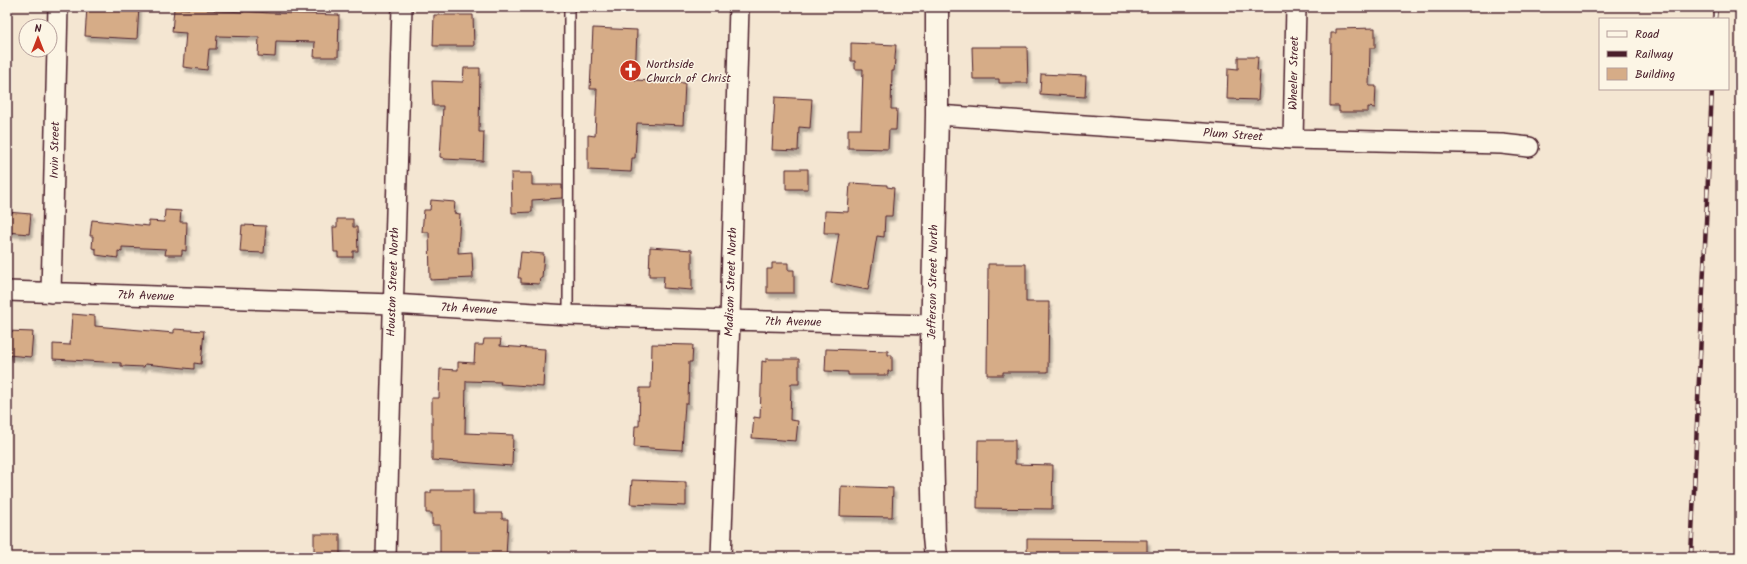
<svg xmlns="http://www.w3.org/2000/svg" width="1747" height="564" font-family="Kalam,sans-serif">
	<defs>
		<filter id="shadow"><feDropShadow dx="2.5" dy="4.5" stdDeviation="1" flood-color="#0004"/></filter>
	</defs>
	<rect width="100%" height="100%" fill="#f4e6d2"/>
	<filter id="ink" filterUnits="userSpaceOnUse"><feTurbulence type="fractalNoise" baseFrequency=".025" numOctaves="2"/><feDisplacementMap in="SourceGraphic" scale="8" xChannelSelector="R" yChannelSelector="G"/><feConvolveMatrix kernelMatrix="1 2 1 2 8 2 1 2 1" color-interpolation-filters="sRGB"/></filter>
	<g filter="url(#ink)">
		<path fill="#d6ac87" stroke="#4a1f2b" filter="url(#shadow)" d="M87,7H139L137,39L85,36Z
			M189,7H207V10L244,12V11L269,13L339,15L338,57H314L315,42L276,41L275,57L258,56L259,37L217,36L216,49H209L207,70L183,67L186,33L172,32L174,8L189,9Z
			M434,15H473L474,46H433Z
			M593,28L637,30L635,80L685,83L683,125L637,123L635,158H632L631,172L588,170V135L595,136L597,89H590Z
			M1375,28V48H1370L1369,86H1376L1375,108L1368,107V112H1339V106H1330L1331,33H1336V29Z
			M851,43L896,45L894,71H892L891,109H897L896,130H889L888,149L848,148V129H861L863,69H855V61H851Z
			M972,47H1027L1028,83H999V79H973Z
			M1238,57H1258L1257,70L1260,71L1258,100L1227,99L1228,68L1238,69Z
			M464,68H480L479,132H484L483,161L444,159V158L440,157L443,106H433L432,81L463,82Z
			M1041,74L1086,76L1085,97L1040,94Z
			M775,97L812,99L810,128L799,127L798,151L772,150Z
			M786,169H808V189H786Z
			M511,173H532V185H562V198L532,200V212L512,213Z
			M850,183L887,185V187L894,188L892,216H885L884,237L877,236L868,290L831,283L839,233H824L825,211L848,212Z
			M431,200L455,202L454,213L460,214L458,253L472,252L473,278L430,280L429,232H422L424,210H430Z
			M165,210L181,211L180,222H187L186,251L182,250V255H165L166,249L122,247V252L118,251V258L96,255V249L92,248L93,236H90L92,220L149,226V221L164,222Z
			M7,212L31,214L29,234L7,232Z
			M337,219H353V227H357L358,251H353V257H338V252H334L333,227H337Z
			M242,225L266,226L264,253L240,252Z
			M650,247L692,250V290L663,288L664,276H649Z
			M521,252L544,254L542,278H540L539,284L521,283V278H518Z
			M772,263H788V270H794V293H767V269H772Z
			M988,264H1026V302H1049L1048,372H1003V375H987Z
			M72,314L95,316V326L174,333V329L204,331L201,364L194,363V369L145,364L144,367L121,366V363L53,359V344L70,345Z
			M7,331L33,332L31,357L7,355Z
			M484,339H501L500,346L545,349L543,387L500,384L501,382L466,381L465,433L513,435L512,466L432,460V398H439L440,369L458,370V362L474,363L475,345H483Z
			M652,344L693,345L692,362H689L688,404H685L682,450L634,447L635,426H639L640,388H651Z
			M826,349L888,351V355H892V371H888V375H848V372L825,371Z
			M766,359H799V384H791L790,420L798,421L796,441L752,438L754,417L760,418L762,361L766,362Z
			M978,440H1015V464L1053,465L1052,509L977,508Z
			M632,480L686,482V506L630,504Z
			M841,486L893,488L892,517L840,516Z
			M431,490H473V513H502V519H508L506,557H440V525H432V513H426V493H431Z
			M314,534H340V557H314Z
			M1027,539L1147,540V557H1027Z"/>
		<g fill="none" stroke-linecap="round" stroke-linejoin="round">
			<defs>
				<path id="lane" d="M568,315L569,7"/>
				<path id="street" d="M937,115L1293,139L1502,144L1529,147
					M1293,139L1296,7
					M7,291L393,304L568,315L730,320L932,325
					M51,293L58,7
					M386,557L402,7
					M721,557L730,320L739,7"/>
				<path id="secondary" d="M936,557L934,537L931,393L937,115V7"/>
			</defs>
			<use href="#lane" stroke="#4a1f2b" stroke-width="12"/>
			<use href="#street" stroke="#4a1f2b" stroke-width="22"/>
			<use href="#secondary" stroke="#4a1f2b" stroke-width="25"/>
			<use href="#lane" stroke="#fcf5e5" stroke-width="9"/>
			<use href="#street" stroke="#fcf5e5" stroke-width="19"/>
			<use href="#secondary" stroke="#fcf5e5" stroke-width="22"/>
			<defs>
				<path id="rail" d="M1715,19L1716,7
					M1691,557L1712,89"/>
			</defs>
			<use href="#rail" stroke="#4a1f2b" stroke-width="4.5"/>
			<use href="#rail" stroke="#fcf5e5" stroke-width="3" stroke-dasharray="9" stroke-linecap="butt"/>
		</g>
	</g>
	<defs>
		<symbol id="church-disc" viewBox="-11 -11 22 22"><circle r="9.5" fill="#c8321e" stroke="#fcf5e5"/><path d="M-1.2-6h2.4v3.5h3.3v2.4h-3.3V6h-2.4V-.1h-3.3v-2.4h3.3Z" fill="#fff"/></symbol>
	</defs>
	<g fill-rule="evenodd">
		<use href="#church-disc" x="618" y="58" width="25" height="25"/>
	</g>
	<g text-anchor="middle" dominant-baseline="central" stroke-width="3" stroke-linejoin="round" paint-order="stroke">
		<g font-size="12" fill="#4a1f2b" stroke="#fcf5e5" text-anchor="start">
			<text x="646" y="64">Northside<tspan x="646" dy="14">Church of Christ</tspan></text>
		</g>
		<g font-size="12" fill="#4a1f2b" stroke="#fcf5e5">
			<text transform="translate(1294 73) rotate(-89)">Wheeler Street</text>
			<text transform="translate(1233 135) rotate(4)">Plum Street</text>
			<text transform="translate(55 150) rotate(-89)">Irvin Street</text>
			<text transform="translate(393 282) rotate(-88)">Houston Street North</text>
			<text transform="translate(731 282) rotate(-88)">Madison Street North</text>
			<text transform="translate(933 282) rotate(-89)">Jefferson Street North</text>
			<text transform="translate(146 296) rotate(2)">7th Avenue</text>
			<text transform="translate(469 309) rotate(3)">7th Avenue</text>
			<text transform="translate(793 322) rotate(1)">7th Avenue</text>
		</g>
	</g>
	<rect width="1747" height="564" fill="none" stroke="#fcf5e5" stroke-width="24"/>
	<rect x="12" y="12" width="1723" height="540" fill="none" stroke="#4a1f2b" stroke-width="1.5" filter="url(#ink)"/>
	<rect x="1599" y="18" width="130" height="72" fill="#fcf5e5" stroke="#b59f9b"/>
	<rect x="1607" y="31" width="20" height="6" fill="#fcf5e5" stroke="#b59f9b"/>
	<text x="1635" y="38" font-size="12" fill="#4a1f2b">Road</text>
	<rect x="1607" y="51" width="20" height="6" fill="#4a1f2b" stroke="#b59f9b"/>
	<text x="1635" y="58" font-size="12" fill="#4a1f2b">Railway</text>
	<rect x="1607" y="68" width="20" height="12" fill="#d6ac87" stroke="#b59f9b"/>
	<text x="1635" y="78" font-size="12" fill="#4a1f2b">Building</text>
	<g transform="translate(38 38)"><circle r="19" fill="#fcf5e5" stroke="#b59f9b"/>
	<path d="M0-3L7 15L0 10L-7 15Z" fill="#c8321e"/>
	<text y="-6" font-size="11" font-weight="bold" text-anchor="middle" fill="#4a1f2b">N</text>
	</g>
</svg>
